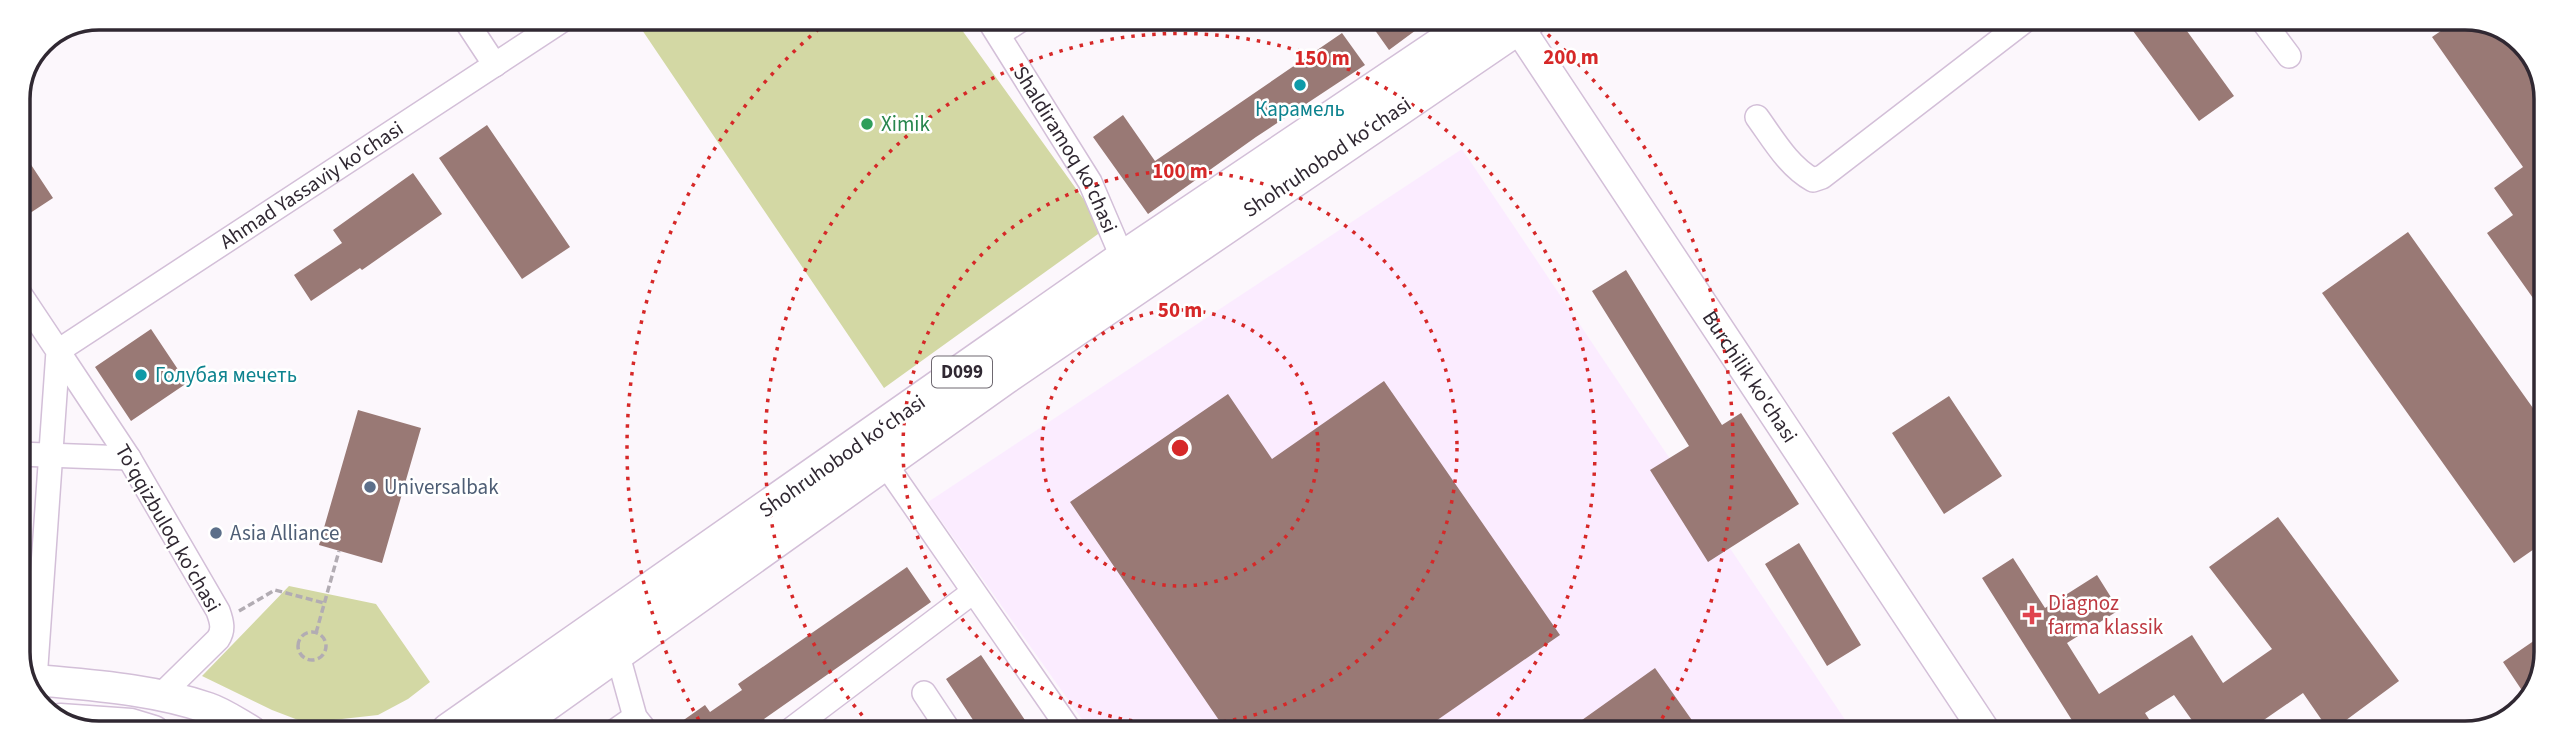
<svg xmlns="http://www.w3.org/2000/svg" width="2564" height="751" font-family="'Source Sans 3',sans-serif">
	<rect width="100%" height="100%" fill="#fcf7fc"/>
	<path fill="#fbecff" d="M1462,149L1854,733L1091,732L928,502Z"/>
	<path fill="#d3d8a4" d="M634,18L954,19L1105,229L884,388Z
		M289,586L376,604L430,682L408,699L378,715L306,723L272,710L202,676Z"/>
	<path fill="#997975" d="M1367,19H1431L1389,50Z
		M2125,20H2179L2234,96L2199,121Z
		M2457,20H2487L2527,46L2546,93L2545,315L2487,233L2513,215L2494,188L2523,167L2432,37Z
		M1342,33L1365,65L1256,137L1148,214L1093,137L1123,115L1155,161Z
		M487,125L570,247L522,279L439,158Z
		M18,145L53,198L18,221Z
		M413,173L442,214L362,270L360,268L311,301L294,275L342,243L333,230Z
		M2408,232L2545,425L2544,542L2514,563L2322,293Z
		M1626,270L1722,425L1741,413L1799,504L1708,562L1650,470L1689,446L1592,291Z
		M151,329L187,383L131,421L95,367Z
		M1384,381L1560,635L1420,732H1227L1070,502L1228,394L1272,459Z
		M1949,396L2002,476L1944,514L1892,433Z
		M358,410L421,428L382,563L319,545Z
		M2278,517L2399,681L2330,732L2303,693L2245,733H2201L2174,695L2145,713L2158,733H2080L1982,578L2013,558L2045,608L2097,575L2119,610L2067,643L2099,694L2192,635L2223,683L2272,649L2209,567Z
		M1799,543L1861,645L1827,666L1765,564Z
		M907,567L931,602L764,719L768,725L759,731H668L705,705L710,712L742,690L738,684Z
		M2544,634V674L2527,698L2503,662Z
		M981,655L1033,732H981L946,679Z
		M1655,668L1701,733L1591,732L1582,720Z"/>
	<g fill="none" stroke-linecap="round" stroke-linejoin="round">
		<defs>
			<g id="minor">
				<path d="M464,18L495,65"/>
				<path id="s1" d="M988,19L1090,182L1123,259L1130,268"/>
				<path d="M2262,20L2289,56"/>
				<path d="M999,34L1022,19"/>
				<path d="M1757,117C1773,139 1788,166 1813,180L1822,177L2026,20"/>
				<path d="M18,291L58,351L35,680"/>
				<path d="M18,454L129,458"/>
				<path d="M884,462L1071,732"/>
				<path d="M617,652L635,717L646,731"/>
				<path d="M924,693L950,732"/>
				<path id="s2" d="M160,696L218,639C224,630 222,622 218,611L129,458L58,351L566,18"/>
				<path d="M615,731L635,717"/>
				<path d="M789,731L973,592"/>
			</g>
			<g id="major">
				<path id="s3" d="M1513,19L1986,733"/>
				<path d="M26,679C86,685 150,688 208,708C223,713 237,723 251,731"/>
				<path d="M60,719L131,724L154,731"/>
			</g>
			<path id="highway" d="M449,731L1123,259L1480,19
				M507,731L1004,377L1529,19"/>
		</defs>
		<use href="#minor" stroke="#d3bfd8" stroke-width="26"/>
		<use href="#major" stroke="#d3bfd8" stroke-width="33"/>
		<use href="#highway" stroke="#d3bfd8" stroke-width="38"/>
		<path stroke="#b2acb3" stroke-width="3.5" stroke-dasharray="7 3.5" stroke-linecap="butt" d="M239,611L275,590L324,603
			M298 646a14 14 0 1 1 28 0a14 14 0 1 1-28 0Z
			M316,633L339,551"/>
		<use href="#minor" stroke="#fff" stroke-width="23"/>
		<use href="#major" stroke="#fff" stroke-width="30"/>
		<use href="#highway" stroke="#fff" stroke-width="35"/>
	</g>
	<g fill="none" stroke="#d62828" stroke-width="3.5" stroke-dasharray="3.5 7">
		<circle cx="1180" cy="448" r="138"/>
		<circle cx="1180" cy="448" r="277"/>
		<path d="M876 731A415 415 0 1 1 1484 731"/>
		<path d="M704 729A553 553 0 0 1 828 21M1532 21A553 553 0 0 1 1656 729"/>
	</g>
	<g fill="#0f9aa8" stroke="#fff" stroke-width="2.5">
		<circle cx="1300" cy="85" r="7"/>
		<circle cx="141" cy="375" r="7"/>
	</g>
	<circle fill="#2e9e5b" stroke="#fff" stroke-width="2.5" cx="867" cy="124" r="7"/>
	<g fill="#5c6f8a" stroke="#fff" stroke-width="2.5">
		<circle cx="370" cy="487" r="7"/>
		<circle cx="216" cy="533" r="7"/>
	</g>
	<path fill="#e0444e" stroke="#fff" stroke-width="2.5" d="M2028.5 604.5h7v7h7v7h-7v7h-7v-7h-7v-7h7z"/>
	<g text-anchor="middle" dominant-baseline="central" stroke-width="5" stroke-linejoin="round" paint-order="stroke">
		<rect fill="#fff" stroke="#6e6870" stroke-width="2" x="932" y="356.5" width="60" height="31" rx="5"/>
		<g font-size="19" font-weight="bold" fill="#302832">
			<text x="962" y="372">D099</text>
		</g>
		<g font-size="21" fill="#0d838f" stroke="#fff">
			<text x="1300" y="109">Карамель</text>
			<text x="155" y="375" text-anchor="start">Голубая мечеть</text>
		</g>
		<g font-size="21" fill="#27864d" stroke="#fff" text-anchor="start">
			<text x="881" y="124">Ximik</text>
		</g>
		<g font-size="21" fill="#302832" stroke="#fff">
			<text stroke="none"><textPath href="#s1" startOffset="152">Shaldiramoq ko'chasi</textPath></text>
			<text transform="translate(1327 157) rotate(-34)">Shohruhobod koʻchasi</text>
			<text stroke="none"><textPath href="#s2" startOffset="719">Ahmad Yassaviy ko'chasi</textPath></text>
			<text stroke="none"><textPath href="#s3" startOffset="429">Burchilik ko'chasi</textPath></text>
			<text transform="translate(842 456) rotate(-35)">Shohruhobod koʻchasi</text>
			<text transform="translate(168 528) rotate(60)">To'qqizbuloq ko'chasi</text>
		</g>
		<g font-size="21" fill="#4e5e75" stroke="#fff" text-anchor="start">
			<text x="384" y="487">Universalbak</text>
			<text x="230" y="533">Asia Alliance</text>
		</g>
		<g font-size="21" fill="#be3a42" stroke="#fff" text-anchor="start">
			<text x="2048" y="603">Diagnoz<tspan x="2048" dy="24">farma klassik</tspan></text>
		</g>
	</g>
	<path d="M0 0H2564V751H0ZM99 30H2465A69 69 0 0 1 2534 99V652A69 69 0 0 1 2465 721H99A69 69 0 0 1 30 652V99A69 69 0 0 1 99 30Z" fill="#fff" fill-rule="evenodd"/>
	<path fill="none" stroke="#302832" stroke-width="3.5" d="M99 30H2465A69 69 0 0 1 2534 99V652A69 69 0 0 1 2465 721H99A69 69 0 0 1 30 652V99A69 69 0 0 1 99 30Z"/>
	<circle cx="1180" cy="448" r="10" fill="#d62828" stroke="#fff" stroke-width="3.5"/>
	<g font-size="21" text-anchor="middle" font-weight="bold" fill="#d62828" stroke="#fff" stroke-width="5" stroke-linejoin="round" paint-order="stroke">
		<text x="1571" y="64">200 m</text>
		<text x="1322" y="65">150 m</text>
		<text x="1180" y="178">100 m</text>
		<text x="1180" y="317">50 m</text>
	</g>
</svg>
